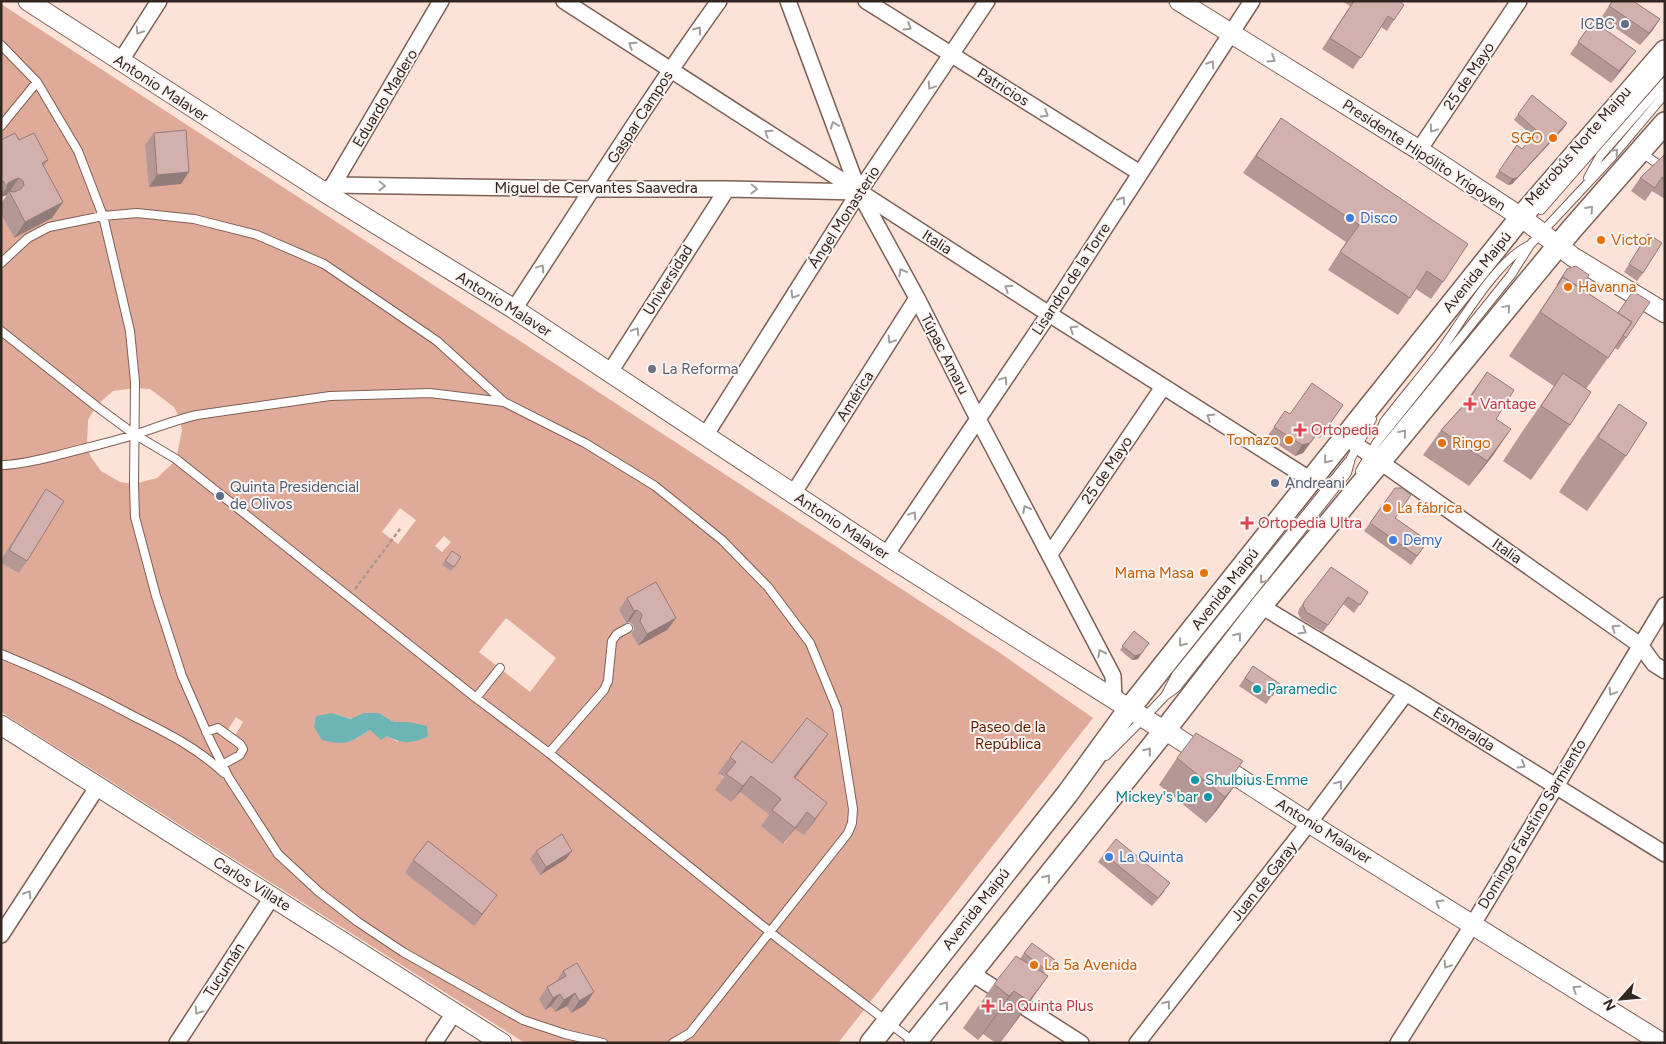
<svg xmlns="http://www.w3.org/2000/svg" width="1666" height="1044" font-family="Figtree,sans-serif">
	<rect width="100%" height="100%" fill="#fde2d8"/>
	<path fill="#dfab98" fill-rule="evenodd" d="M1,4L1000,653L1093,718L838,1043H525L1,712V214L14,238L1,150ZM136,388L150,389L174,407L180,419L182,430L176,460L157,478L134,484L120,482L101,471L91,457L87,448L88,420L96,406L113,391ZM400,508L416,520L398,544L382,532ZM444,536L451,542L442,552L435,546ZM619,610L667,630L638,646ZM506,618L556,658L530,692L479,652ZM332,713L352,719L379,713L394,722H409L398,742L387,736L370,730L356,739ZM236,717L243,722L233,739L225,734ZM719,773L760,780L795,829L784,844L769,815L740,792L731,802L724,778Z"/>
	<path fill="#6db5b5" d="M332,713L351,719L364,713H379L394,722H409L427,726L428,737C411,743 404,745 387,736L381,740L370,730C350,743 345,746 322,740L314,727L316,716Z"/>
	<g fill="none" stroke-linecap="round" stroke-linejoin="round">
		<defs>
			<path id="service" d="M1,45L37,82L78,151L103,216L130,331L135,382L134,484L135,517L156,596L182,676L210,740L229,778L278,854L319,892L358,922L403,952L523,1020L565,1034L603,1043
				M1,126L37,82
				M1642,153L1665,169
				M1588,178L1600,156L1665,82
				M1541,210L1665,68
				M1,263L28,238L49,227L103,216L137,213L194,219L257,235L324,264L437,341L504,402
				M1,331L96,406L134,434L176,459L476,698L549,753L780,940L914,1042
				M1379,435L1384,422C1402,399 1421,376 1439,353C1460,324 1497,260 1528,246
				M1,465C19,465 37,460 55,456C81,449 108,443 134,435C155,428 175,420 197,415L330,396L430,393L504,402L585,443L655,486L722,540L768,587L810,643L837,709L853,809L852,823L848,833L690,1033L673,1043
				M1360,471L1377,442L1511,275L1530,245L1612,157L1665,94
				M1,654C48,673 93,694 137,718C169,734 197,748 224,773
				M1165,696L1176,688L1347,473L1351,458L1372,419
				M476,698L500,668
				M206,732L218,728L240,744L243,749L240,755L222,765
				M549,753L604,690L608,681L612,641L617,634L628,628
				M1106,756L1144,718L1165,696L1176,675L1348,462"/>
			<path id="minor" d="M564,1L1049,314L1311,480
				M788,1L859,192L917,298L978,419L1113,676L1114,699
				M866,1L1140,173
				M120,62L159,1
				M1419,150L1519,1
				M333,185L594,189H727L859,192
				M327,190L333,185L441,1
				M514,309C582,206 647,101 719,1
				M610,372L727,189
				M705,436L859,192L987,1
				M1345,437L1640,645L1654,664L1665,671
				M793,494L917,298
				M1050,554L1163,387
				M886,555L1049,314L1252,1
				M1261,606L1406,693L1665,854
				M1,935L98,786
				M971,973L1081,1043
				M177,1043L272,897
				M434,1043L454,1013
				M1137,1043L1309,823L1406,693
				M1398,1043L1473,924L1665,605"/>
			<path id="tertiary" d="M28,1L324,192L514,309L886,555L1155,725L1165,730L1309,823L1662,1043
				M1179,1L1419,150L1521,217L1573,257L1665,313
				M1,725L502,1043"/>
			<path id="secondary" d="M871,1043L1068,793L1129,709L1311,480L1521,217L1665,51
				M915,1043L1165,730L1261,606L1571,230L1665,123"/>
		</defs>
		<use href="#service" stroke="#7d6056" stroke-width="10"/>
		<use href="#minor" stroke="#7d6056" stroke-width="18"/>
		<use href="#tertiary" stroke="#7d6056" stroke-width="21"/>
		<use href="#secondary" stroke="#7d6056" stroke-width="24"/>
		<path stroke="#ac978f" stroke-width="2.5" stroke-dasharray="4 2.5" stroke-linecap="butt" d="M355,589L400,529"/>
		<use href="#service" stroke="#fff" stroke-width="8"/>
		<use href="#minor" stroke="#fff" stroke-width="15"/>
		<use href="#tertiary" stroke="#fff" stroke-width="19"/>
		<use href="#secondary" stroke="#fff" stroke-width="21"/>
	</g>
	<path fill="#b59796" d="M1342,1H1399L1394,20L1387,31L1381,27L1353,69L1322,49L1350,6Z
		M1612,1H1633L1660,19L1652,31L1640,45L1601,18Z
		M1593,21L1627,63L1611,83L1570,54Z
		M1518,114L1563,129L1512,184L1508,185L1495,177L1517,145L1522,149L1533,136L1514,120Z
		M1281,118L1443,282L1431,299L1416,289L1398,315L1328,270L1346,242L1243,173Z
		M154,133L181,184L149,187L145,145Z
		M1,140H19L48,160L44,166L63,202L52,218L14,238L1,214V203L7,195L1,197Z
		M1665,156V199L1652,191L1645,201L1631,191L1640,178Z
		M1648,234L1643,273L1637,281L1624,272Z
		M1567,269L1581,288L1618,313L1633,291L1626,338L1618,350L1615,348L1586,389L1570,425L1531,480L1503,461L1524,429L1554,386L1509,356L1554,290Z
		M1487,372L1496,419L1494,454L1469,486L1423,455L1441,430L1463,405Z
		M1619,404L1626,456L1587,511L1559,492L1580,460Z
		M1343,405L1320,438L1316,436L1303,453L1295,456L1267,437L1285,411L1290,414Z
		M1395,488V518L1428,541L1411,565L1364,531Z
		M46,489L27,561L19,573L1,563V560L38,501Z
		M452,551L461,557L451,571L442,565Z
		M1368,592L1354,613L1343,604L1323,632L1301,619L1298,613L1299,609L1304,602Z
		M627,598L676,618L667,630L638,646L631,633L634,629L633,625L629,622L626,623L619,610Z
		M1134,631L1138,659L1132,660L1120,650Z
		M1253,666L1280,684L1266,704L1239,686Z
		M828,734L795,778L816,819L804,835L795,829L783,844L761,826L769,815L740,792L731,802L715,790L724,777L718,773L730,757L772,763Z
		M1177,758L1231,780L1236,784L1217,810L1206,823L1159,785Z
		M536,851L566,859L540,875L530,859Z
		M1104,854L1165,891L1152,906L1098,862Z
		M413,860L488,907L474,926L405,873Z
		M1024,953L1055,960L1044,974L1048,976L1017,1020L1000,1043H996L983,1034L978,1040L963,1028L994,984L1020,959Z
		M563,971L594,992L585,1005L571,1013L567,1006L555,1012L551,1006L545,1010L539,999L547,987L555,983Z"/>
	<path fill="#937b7a" d="M1660,19L1652,31L1640,45L1649,33Z
		M1636,51L1627,63L1611,83L1619,71Z
		M1567,123L1563,129L1512,184L1508,185L1512,179Z
		M189,172L181,184L149,187L157,175Z
		M19,178L9,192V191L7,195L1,197V195L7,187L8,183L16,179Z
		M63,202L52,218L14,238L25,222Z
		M1511,429L1494,454L1469,486L1487,461Z
		M1310,443L1303,453L1295,456L1302,445Z
		M637,610L629,622L626,623L634,611Z
		M676,618L667,630L638,646L647,634Z
		M1146,647L1138,659L1132,660L1135,656Z
		M828,734L783,794L794,777Z
		M751,776L740,792L731,802L743,786Z
		M1236,784L1217,810L1206,823L1225,797Z
		M827,803L816,819L804,835L815,819Z
		M807,812L795,829L783,844Z
		M572,851L566,859L540,875L546,867Z
		M497,895L488,907L474,926L482,914Z
		M1048,976L1017,1020L1000,1043L1029,1001Z
		M1014,991L983,1034L978,1040L1009,996Z
		M594,992L585,1005L571,1013L579,1001Z
		M575,993L567,1006L555,1012L564,1000Z
		M560,994L551,1006L545,1010L553,998Z"/>
	<path fill="#d2b0ae" stroke="#937b7a" d="M1354,1H1399L1404,5L1394,20L1388,16L1361,58L1330,38Z
		M1613,1H1633L1660,19L1649,33L1609,6Z
		M1593,21L1636,51L1619,71L1578,42Z
		M1532,95L1567,123L1517,178L1512,179L1499,171L1517,145L1522,149L1537,131L1518,114Z
		M1281,118L1468,244L1443,282L1427,271L1410,298L1340,252L1359,225L1256,156Z
		M186,130L189,172L157,175L154,133Z
		M15,133L19,140L34,133L48,160L42,163L63,202L25,222L9,191L14,192L21,189L24,185L23,181L19,178L16,179L8,183L7,187L3,181L1,182V140Z
		M1664,155L1665,180L1662,177L1655,188L1640,178Z
		M1648,234L1662,243L1643,273L1629,264Z
		M1576,266L1589,275L1581,288L1563,277L1557,285L1567,269Z
		M1563,277L1632,322L1608,358L1540,312Z
		M1633,291L1650,302L1626,338L1623,335L1632,322L1618,313Z
		M1487,372L1514,390L1496,419L1511,429L1487,461L1441,430L1468,401Z
		M1563,373L1591,392L1570,425L1541,406Z
		M1312,383L1343,405L1327,428L1323,425L1310,443L1302,445L1274,427L1285,411L1290,414Z
		M1619,404L1647,423L1626,456L1598,437Z
		M1395,488H1402L1411,495L1395,518L1428,541L1417,556L1370,523Z
		M46,489L64,501L27,561L9,550Z
		M452,551L461,557L454,567L445,561Z
		M1331,567L1368,592L1360,605L1348,597L1328,625L1306,612L1303,605L1304,602Z
		M656,582L676,618L647,634L640,621L642,616L641,613L637,610L634,611L627,598Z
		M1134,631L1149,643L1141,654L1135,656L1122,646Z
		M1253,666L1280,684L1272,696L1245,678Z
		M807,718L828,734L794,777L827,803L815,819L807,812L795,828L772,810L781,799L751,776L743,786L726,774L736,762L730,757L742,741L772,763Z
		M1196,733L1243,761L1230,779L1236,784L1225,797L1177,758Z
		M562,834L572,851L546,867L536,851Z
		M1116,839L1170,883L1158,898L1104,854Z
		M428,841L497,895L482,914L413,860Z
		M1032,943L1055,960L1046,970L1024,953Z
		M1016,956L1048,976L1029,1001L1014,991L1009,996L994,984Z
		M577,963L594,992L579,1001L575,993L564,1000L560,994L553,998L547,987L566,976L563,971Z"/>
	<defs><path id="oneway-chevron" d="M-2-3.5L2.5 0L-2 3.5" fill="none" stroke-width="1.6" stroke-linecap="round" stroke-linejoin="round" transform="scale(1.25)"/></defs>
	<g stroke="#a39d9b">
		<use href="#oneway-chevron" transform="translate(908 27) rotate(32)"/>
		<use href="#oneway-chevron" transform="translate(698 30) rotate(-54)"/>
		<use href="#oneway-chevron" transform="translate(139 31) rotate(123)"/>
		<use href="#oneway-chevron" transform="translate(632 45) rotate(-147)"/>
		<use href="#oneway-chevron" transform="translate(1272 59) rotate(32)"/>
		<use href="#oneway-chevron" transform="translate(1211 64) rotate(-57)"/>
		<use href="#oneway-chevron" transform="translate(931 86) rotate(124)"/>
		<use href="#oneway-chevron" transform="translate(1045 114) rotate(32)"/>
		<use href="#oneway-chevron" transform="translate(834 125) rotate(-110)"/>
		<use href="#oneway-chevron" transform="translate(1433 129) rotate(124)"/>
		<use href="#oneway-chevron" transform="translate(768 133) rotate(-147)"/>
		<use href="#oneway-chevron" transform="translate(1615 152) rotate(-49)"/>
		<use href="#oneway-chevron" transform="translate(382 186) rotate(1)"/>
		<use href="#oneway-chevron" transform="translate(754 189) rotate(1)"/>
		<use href="#oneway-chevron" transform="translate(1122 200) rotate(-57)"/>
		<use href="#oneway-chevron" transform="translate(1590 209) rotate(-48)"/>
		<use href="#oneway-chevron" transform="translate(541 268) rotate(-56)"/>
		<use href="#oneway-chevron" transform="translate(902 272) rotate(-118)"/>
		<use href="#oneway-chevron" transform="translate(1008 288) rotate(-147)"/>
		<use href="#oneway-chevron" transform="translate(794 295) rotate(122)"/>
		<use href="#oneway-chevron" transform="translate(1507 308) rotate(-50)"/>
		<use href="#oneway-chevron" transform="translate(1073 329) rotate(-148)"/>
		<use href="#oneway-chevron" transform="translate(636 331) rotate(-58)"/>
		<use href="#oneway-chevron" transform="translate(891 340) rotate(122)"/>
		<use href="#oneway-chevron" transform="translate(1004 380) rotate(-56)"/>
		<use href="#oneway-chevron" transform="translate(1210 417) rotate(-148)"/>
		<use href="#oneway-chevron" transform="translate(1403 433) rotate(-50)"/>
		<use href="#oneway-chevron" transform="translate(1327 460) rotate(129)"/>
		<use href="#oneway-chevron" transform="translate(1026 509) rotate(-118)"/>
		<use href="#oneway-chevron" transform="translate(913 515) rotate(-56)"/>
		<use href="#oneway-chevron" transform="translate(1263 580) rotate(129)"/>
		<use href="#oneway-chevron" transform="translate(1615 628) rotate(-145)"/>
		<use href="#oneway-chevron" transform="translate(1303 631) rotate(31)"/>
		<use href="#oneway-chevron" transform="translate(1238 636) rotate(-52)"/>
		<use href="#oneway-chevron" transform="translate(1182 643) rotate(128)"/>
		<use href="#oneway-chevron" transform="translate(1101 653) rotate(-117)"/>
		<use href="#oneway-chevron" transform="translate(1612 692) rotate(121)"/>
		<use href="#oneway-chevron" transform="translate(1148 751) rotate(-51)"/>
		<use href="#oneway-chevron" transform="translate(1522 765) rotate(32)"/>
		<use href="#oneway-chevron" transform="translate(1339 784) rotate(-53)"/>
		<use href="#oneway-chevron" transform="translate(1047 878) rotate(-51)"/>
		<use href="#oneway-chevron" transform="translate(28 894) rotate(-57)"/>
		<use href="#oneway-chevron" transform="translate(1439 903) rotate(-148)"/>
		<use href="#oneway-chevron" transform="translate(1447 965) rotate(122)"/>
		<use href="#oneway-chevron" transform="translate(1576 989) rotate(-148)"/>
		<use href="#oneway-chevron" transform="translate(1167 1004) rotate(-52)"/>
		<use href="#oneway-chevron" transform="translate(945 1005) rotate(-51)"/>
		<use href="#oneway-chevron" transform="translate(198 1011) rotate(123)"/>
	</g>
	<g fill="#5c6f8a" stroke="#fbf4f2" stroke-width="2">
		<circle cx="1625" cy="24" r="5"/>
		<circle cx="1275" cy="483" r="5"/>
		<circle cx="220" cy="496" r="5"/>
	</g>
	<g fill="#e8710a" stroke="#fbf4f2" stroke-width="2">
		<circle cx="1553" cy="138" r="5"/>
		<circle cx="1601" cy="240" r="5"/>
		<circle cx="1568" cy="287" r="5"/>
		<circle cx="1289" cy="440" r="5"/>
		<circle cx="1442" cy="443" r="5"/>
		<circle cx="1387" cy="508" r="5"/>
		<circle cx="1204" cy="573" r="5"/>
		<circle cx="1034" cy="965" r="5"/>
	</g>
	<g fill="#3f7fe0" stroke="#fbf4f2" stroke-width="2">
		<circle cx="1350" cy="218" r="5"/>
		<circle cx="1393" cy="540" r="5"/>
		<circle cx="1109" cy="857" r="5"/>
	</g>
	<circle fill="#6b7280" stroke="#fbf4f2" stroke-width="2" cx="652" cy="369" r="5"/>
	<g fill="#e0444e" stroke="#fbf4f2" stroke-width="2">
		<path d="M1467.5 396.5h5v5h5v5h-5v5h-5v-5h-5v-5h5z"/>
		<path d="M1297.5 422.5h5v5h5v5h-5v5h-5v-5h-5v-5h5z"/>
		<path d="M1244.5 515.5h5v5h5v5h-5v5h-5v-5h-5v-5h5z"/>
		<path d="M985.5 998.5h5v5h5v5h-5v5h-5v-5h-5v-5h5z"/>
	</g>
	<g fill="#0f9aa8" stroke="#fbf4f2" stroke-width="2">
		<circle cx="1257" cy="689" r="5"/>
		<circle cx="1195" cy="780" r="5"/>
		<circle cx="1208" cy="797" r="5"/>
	</g>
	<g text-anchor="middle" dominant-baseline="central" stroke-width="4" stroke-linejoin="round" paint-order="stroke">
		<g font-size="15" fill="#4e5e75" stroke="#fbf4f2" text-anchor="start">
			<text x="1615" y="24" text-anchor="end">ICBC</text>
			<text x="1285" y="483">Andreani</text>
			<text x="230" y="487">Quinta Presidencial<tspan x="230" dy="17">de Olivos</tspan></text>
		</g>
		<g font-size="15" fill="#322621" stroke="#fbf4f2">
			<text transform="translate(1469 76) rotate(-56)">25 de Mayo</text>
			<text transform="translate(1003 87) rotate(32)">Patricios</text>
			<text transform="translate(161 88) rotate(33)">Antonio Malaver</text>
			<text transform="translate(385 98) rotate(-59)">Eduardo Madero</text>
			<text transform="translate(640 117) rotate(-57)">Gaspar Campos</text>
			<text transform="translate(1578 146) rotate(-49)">Metrobús Norte Maipu</text>
			<text transform="translate(1424 155) rotate(33)">Presidente Hipólito Yrigoyen</text>
			<text x="596" y="188">Miguel de Cervantes Saavedra</text>
			<text transform="translate(844 217) rotate(-57)">Ángel Monasterio</text>
			<text transform="translate(937 242) rotate(33)">Italia</text>
			<text transform="translate(1477 272) rotate(-51)">Avenida Maipú</text>
			<text transform="translate(1071 279) rotate(-57)">Lisandro de la Torre</text>
			<text transform="translate(668 280) rotate(-58)">Universidad</text>
			<text transform="translate(504 304) rotate(32)">Antonio Malaver</text>
			<text transform="translate(945 354) rotate(63)">Túpac Amaru</text>
			<text transform="translate(855 396) rotate(-58)">América</text>
			<text transform="translate(1107 470) rotate(-56)">25 de Mayo</text>
			<text transform="translate(842 526) rotate(33)">Antonio Malaver</text>
			<text transform="translate(1507 551) rotate(35)">Italia</text>
			<text transform="translate(1225 589) rotate(-52)">Avenida Maipú</text>
			<text transform="translate(1464 729) rotate(32)">Esmeralda</text>
			<text transform="translate(1532 824) rotate(-59)">Domingo Faustino Sarmiento</text>
			<text transform="translate(1324 831) rotate(32)">Antonio Malaver</text>
			<text transform="translate(1264 881) rotate(-52)">Juan de Garay</text>
			<text transform="translate(252 884) rotate(32)">Carlos Villate</text>
			<text transform="translate(976 909) rotate(-52)">Avenida Maipú</text>
			<text transform="translate(224 970) rotate(-57)">Tucumán</text>
		</g>
		<g font-size="15" fill="#c56008" stroke="#fbf4f2" text-anchor="start">
			<text x="1543" y="138" text-anchor="end">SGO</text>
			<text x="1611" y="240">Victor</text>
			<text x="1578" y="287">Havanna</text>
			<text x="1279" y="440" text-anchor="end">Tomazo</text>
			<text x="1452" y="443">Ringo</text>
			<text x="1397" y="508">La fábrica</text>
			<text x="1194" y="573" text-anchor="end">Mama Masa</text>
			<text x="1044" y="965">La 5a Avenida</text>
		</g>
		<g font-size="15" fill="#366cbe" stroke="#fbf4f2" text-anchor="start">
			<text x="1360" y="218">Disco</text>
			<text x="1403" y="540">Demy</text>
			<text x="1119" y="857">La Quinta</text>
		</g>
		<g font-size="15" fill="#5b616d" stroke="#fbf4f2" text-anchor="start">
			<text x="662" y="369">La Reforma</text>
		</g>
		<g font-size="15" fill="#be3a42" stroke="#fbf4f2" text-anchor="start">
			<text x="1480" y="404">Vantage</text>
			<text x="1311" y="430">Ortopedia</text>
			<text x="1258" y="523">Ortopedia Ultra</text>
			<text x="998" y="1006">La Quinta Plus</text>
		</g>
		<g font-size="15" fill="#0d838f" stroke="#fbf4f2" text-anchor="start">
			<text x="1267" y="689">Paramedic</text>
			<text x="1205" y="780">Shulbius Emme</text>
			<text x="1198" y="797" text-anchor="end">Mickey's bar</text>
		</g>
		<g font-size="15" fill="#5f1e01" stroke="#fbf4f2">
			<text x="1008" y="727">Paseo de la<tspan x="1008" dy="17">República</tspan></text>
		</g>
	</g>
	<rect width="1666" height="1044" fill="none" stroke="#322621" stroke-width="5"/>
	<g transform="translate(1621 999) rotate(243)" stroke="#fbf4f2" stroke-width="4" paint-order="stroke">
	<path d="M0-4L9 19L0 12L-9 19Z" fill="#322621"/>
	<text y="-8" font-size="14" font-weight="bold" text-anchor="middle" fill="#322621">N</text>
	</g>
</svg>
